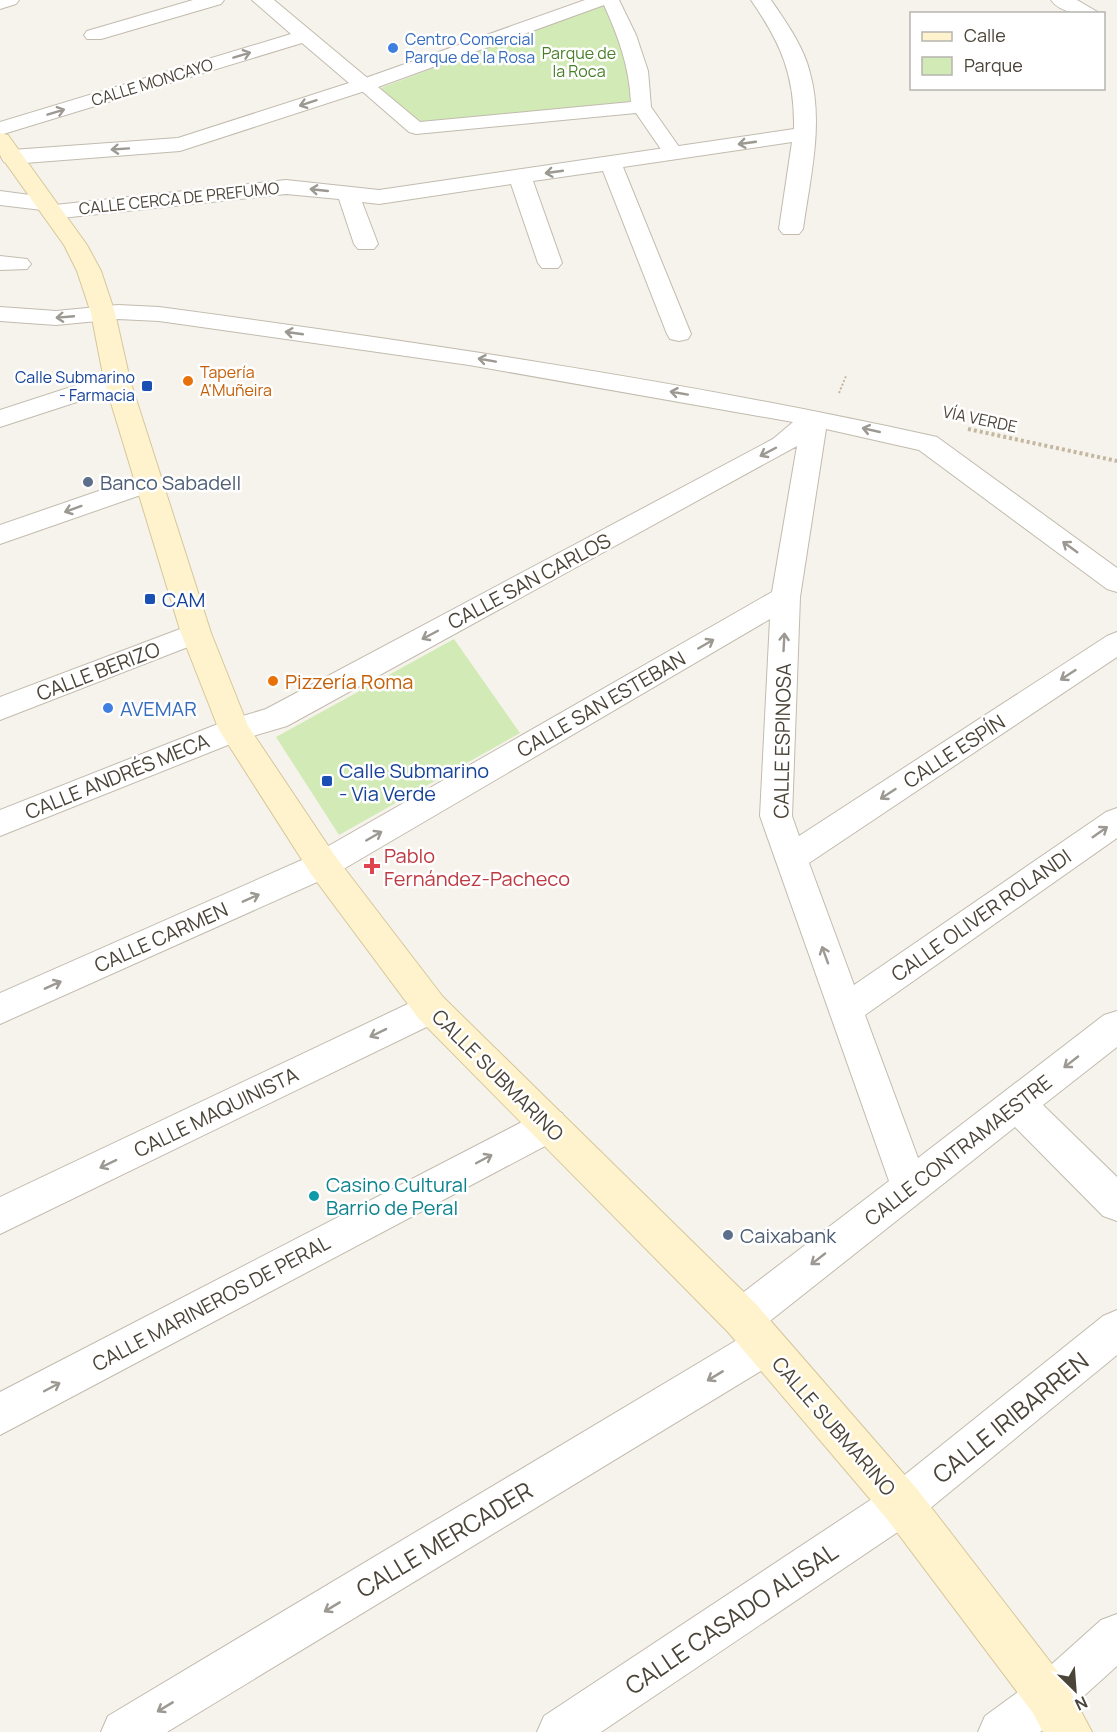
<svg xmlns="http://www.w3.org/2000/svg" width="1117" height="1732" font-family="Manrope,sans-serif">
	<rect width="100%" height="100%" fill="#f6f3ec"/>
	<path fill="#d2eab5" d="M602,4L617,28L636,101L422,126L378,89Z
		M454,639L520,733L339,835L276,737Z"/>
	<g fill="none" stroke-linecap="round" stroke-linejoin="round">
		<defs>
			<path id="pedestrian" d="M585,0H619L636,35L648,71L651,107L684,154L681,158H667L636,113L416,134L409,132L355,85L357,81ZM604,5C619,38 629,66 631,102L420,122L378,87Z"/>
			<path id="minor" d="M0,0H19L16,4L0,9Z
				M193,0H224L221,4L101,39H87L84,35L87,31Z
				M252,0H274L371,81L374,85L371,89L180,151L12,164L4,162L1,157L4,152L12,150L178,138L349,83L302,43L0,135V122L291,34Z
				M751,0H771C786,22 804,47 810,73C824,124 810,178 803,229L799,234H783L779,229L792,142L623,167L691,334L688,339L679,341L670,339L667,334L603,171L533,181L562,263L558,268H542L538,263L511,184L379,204L362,202L378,244L374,249H358L354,244L339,199L286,194L52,219L44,217L41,212L42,210L0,205V191L53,198L55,205L286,180L379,190L794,129C795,76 781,43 751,0Z
				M0,256L27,259L31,264L27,269L0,270Z
				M118,305L159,307C417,342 674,379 928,435L937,437L1117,568V592L1107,589L919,450L826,429L800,597L792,816L799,836L1107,636L1117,632V657L809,863L854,985L1106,812L1117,808V838L865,1015L918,1158L1104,1015L1117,1011V1047L1043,1105L1117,1177V1221L1103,1216L1015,1127L761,1328L765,1326L779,1332L785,1346L779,1360L167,1732H101L108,1716L742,1337L728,1332L722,1318L728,1304L889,1181L760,816L770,619L335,874L0,1024V993L311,856L772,592L797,446L287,726L243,739L0,836V810L223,722L266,709L773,439L793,422L469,365L159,321L118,319L56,325L0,321V307L56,311Z
				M117,372L126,374L130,380L126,386L0,427V410Z
				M148,474L158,477L162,483L158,489L0,544V525Z
				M431,993L443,997L449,1008L443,1019L0,1234V1197Z
				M549,1108L562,1113L568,1125L562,1137L0,1435V1392Z
				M1117,1310V1355L917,1519L601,1732H537L544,1716L887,1489L1103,1316Z
				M1117,1614V1666L1065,1713L1040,1732H978L985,1716L1033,1681L1101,1620Z"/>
			<path id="tertiary" d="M1051,0H1077L1101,14C1084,14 1062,15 1051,0Z
				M196,623L206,626L211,633L206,640L0,720V697Z"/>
			<path id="secondary" d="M0,133L8,135L87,245L101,271L115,313L130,380L211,633L248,726L335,856L443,997L756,1304L917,1489L1065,1681L1092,1732H1043L1033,1713L887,1519L728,1332L419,1019L311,874L219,730L181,633L104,380L91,313L77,271L64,245L0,155Z"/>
		</defs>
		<use href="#pedestrian" stroke="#c2bbae" stroke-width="2"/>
		<use href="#minor" stroke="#c2bbae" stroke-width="2"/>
		<use href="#tertiary" stroke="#c2bbae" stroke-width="2"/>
		<use href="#secondary" stroke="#d6c79b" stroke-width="2"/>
		<path stroke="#c4b79f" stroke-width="2" stroke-dasharray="2 2" stroke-linecap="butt" d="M839,393L846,376"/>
		<path stroke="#c4b79f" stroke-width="4" stroke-dasharray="3 3" stroke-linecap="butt" d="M968,429L1117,461"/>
		<use href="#pedestrian" fill="#fff" fill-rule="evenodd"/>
		<use href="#minor" fill="#fff" fill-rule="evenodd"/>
		<use href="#tertiary" fill="#fff" fill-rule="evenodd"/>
		<use href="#secondary" fill="#fff3cd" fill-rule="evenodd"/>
	</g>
	<defs><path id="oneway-shaft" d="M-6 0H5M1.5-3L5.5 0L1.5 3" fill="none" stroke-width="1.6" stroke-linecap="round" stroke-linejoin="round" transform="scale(1.5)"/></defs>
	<g stroke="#9c9892">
		<use href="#oneway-shaft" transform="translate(242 55) rotate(-17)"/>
		<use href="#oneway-shaft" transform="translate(308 103) rotate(162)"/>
		<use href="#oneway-shaft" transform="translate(56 112) rotate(-17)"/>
		<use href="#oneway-shaft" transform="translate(747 143) rotate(172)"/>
		<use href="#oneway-shaft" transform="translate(120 149) rotate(176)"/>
		<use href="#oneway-shaft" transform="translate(554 172) rotate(172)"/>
		<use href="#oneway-shaft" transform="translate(319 190) rotate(-174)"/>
		<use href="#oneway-shaft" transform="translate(65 317) rotate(175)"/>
		<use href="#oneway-shaft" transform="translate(294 333) rotate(-172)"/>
		<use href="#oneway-shaft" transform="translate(487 360) rotate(-170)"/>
		<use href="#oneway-shaft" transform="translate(679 393) rotate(-170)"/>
		<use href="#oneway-shaft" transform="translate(871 430) rotate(-167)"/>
		<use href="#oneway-shaft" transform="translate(768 452) rotate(152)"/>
		<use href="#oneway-shaft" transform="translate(73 509) rotate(160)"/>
		<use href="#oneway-shaft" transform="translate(1070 547) rotate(-144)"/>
		<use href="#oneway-shaft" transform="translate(430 635) rotate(152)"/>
		<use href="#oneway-shaft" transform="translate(784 642) rotate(-87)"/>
		<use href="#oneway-shaft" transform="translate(706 644) rotate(-30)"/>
		<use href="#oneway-shaft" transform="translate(1068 675) rotate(147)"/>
		<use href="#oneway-shaft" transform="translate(888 794) rotate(147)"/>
		<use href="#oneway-shaft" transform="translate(1100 832) rotate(-35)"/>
		<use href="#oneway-shaft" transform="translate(374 836) rotate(-30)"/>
		<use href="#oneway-shaft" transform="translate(251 898) rotate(-24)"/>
		<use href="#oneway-shaft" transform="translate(825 955) rotate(-110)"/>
		<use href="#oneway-shaft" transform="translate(53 985) rotate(-24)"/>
		<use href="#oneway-shaft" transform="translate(378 1033) rotate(154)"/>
		<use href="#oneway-shaft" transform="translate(1071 1062) rotate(142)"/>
		<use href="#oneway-shaft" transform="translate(484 1159) rotate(-28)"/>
		<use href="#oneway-shaft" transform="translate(108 1164) rotate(154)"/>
		<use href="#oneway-shaft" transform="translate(818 1259) rotate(142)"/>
		<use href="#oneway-shaft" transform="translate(715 1376) rotate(149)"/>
		<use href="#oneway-shaft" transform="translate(52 1387) rotate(-28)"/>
		<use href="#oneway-shaft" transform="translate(332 1607) rotate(149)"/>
		<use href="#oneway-shaft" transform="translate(165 1707) rotate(149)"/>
	</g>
	<g fill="#3f7fe0" stroke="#fff" stroke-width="2">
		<circle cx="393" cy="48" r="6"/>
		<circle cx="108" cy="708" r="6"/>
	</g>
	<g fill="#e8710a" stroke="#fff" stroke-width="2">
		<circle cx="188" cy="381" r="6"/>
		<circle cx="273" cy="681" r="6"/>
	</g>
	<g fill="#1a4fb4" stroke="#fff" stroke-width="2">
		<rect x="141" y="380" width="12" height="12" rx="3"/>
		<rect x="144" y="593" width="12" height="12" rx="3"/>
		<rect x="321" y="775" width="12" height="12" rx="3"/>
	</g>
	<g fill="#5c6f8a" stroke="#fff" stroke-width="2">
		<circle cx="88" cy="482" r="6"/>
		<circle cx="728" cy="1235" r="6"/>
	</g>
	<path fill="#e0444e" stroke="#fff" stroke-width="2" d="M369 857h6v6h6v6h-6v6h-6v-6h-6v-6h6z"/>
	<circle fill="#0f9aa8" stroke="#fff" stroke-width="2" cx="314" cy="1196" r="6"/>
	<g text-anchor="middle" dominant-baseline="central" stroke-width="5" stroke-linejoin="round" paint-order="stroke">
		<g font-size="16" fill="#366cbe" stroke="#fff" text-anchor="start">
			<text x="405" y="39">Centro Comercial<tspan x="405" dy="18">Parque de la Rosa</tspan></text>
		</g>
		<g font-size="16" fill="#4a7f2a" stroke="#fff">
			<text x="579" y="53">Parque de<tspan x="579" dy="18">la Roca</tspan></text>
		</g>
		<g font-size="16" fill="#4b4439" stroke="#fff">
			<text transform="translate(152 82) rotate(-17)">CALLE MONCAYO</text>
			<text transform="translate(179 198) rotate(-6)">CALLE CERCA DE PREFUMO</text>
			<text transform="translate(980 419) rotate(12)">VÍA VERDE</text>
		</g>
		<g font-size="16" fill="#c56008" stroke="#fff" text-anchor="start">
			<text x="200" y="372">Tapería<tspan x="200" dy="18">A'Muñeira</tspan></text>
		</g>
		<g font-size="16" fill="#164399" stroke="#fff" text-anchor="end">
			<text x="135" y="377">Calle Submarino<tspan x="135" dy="18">- Farmacia</tspan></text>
		</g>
		<g font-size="20" fill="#4e5e75" stroke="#fff" text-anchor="start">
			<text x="100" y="482">Banco Sabadell</text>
			<text x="740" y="1235">Caixabank</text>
		</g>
		<g font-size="20" fill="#4b4439" stroke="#fff">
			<text transform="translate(529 581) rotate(-28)">CALLE SAN CARLOS</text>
			<text transform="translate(98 671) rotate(-21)">CALLE BERIZO</text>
			<text transform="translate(601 704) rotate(-30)">CALLE SAN ESTEBAN</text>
			<text transform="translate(782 741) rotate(-89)">CALLE ESPINOSA</text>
			<text transform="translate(954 751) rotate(-33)">CALLE ESPÍN</text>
			<text transform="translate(117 776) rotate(-22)">CALLE ANDRÉS MECA</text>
			<text transform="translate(981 915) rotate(-35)">CALLE OLIVER ROLANDI</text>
			<text transform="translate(161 937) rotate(-24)">CALLE CARMEN</text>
			<text transform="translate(498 1075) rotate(45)">CALLE SUBMARINO</text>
			<text transform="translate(216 1112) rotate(-26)">CALLE MAQUINISTA</text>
			<text transform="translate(958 1150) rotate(-38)">CALLE CONTRAMAESTRE</text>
			<text transform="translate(211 1303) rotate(-28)">CALLE MARINEROS DE PERAL</text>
			<text transform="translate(834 1426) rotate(49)">CALLE SUBMARINO</text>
		</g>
		<g font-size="20" fill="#164399" stroke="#fff" text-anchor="start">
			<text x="162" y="599">CAM</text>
			<text x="339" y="770">Calle Submarino<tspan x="339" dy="23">- Via Verde</tspan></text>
		</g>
		<g font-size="20" fill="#c56008" stroke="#fff" text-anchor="start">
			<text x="285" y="681">Pizzería Roma</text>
		</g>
		<g font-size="20" fill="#366cbe" stroke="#fff" text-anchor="start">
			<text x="120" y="708">AVEMAR</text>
		</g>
		<g font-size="20" fill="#be3a42" stroke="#fff" text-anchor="start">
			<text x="384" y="855">Pablo<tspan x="384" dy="23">Fernández-Pacheco</tspan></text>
		</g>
		<g font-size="20" fill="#0d838f" stroke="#fff" text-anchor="start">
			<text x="326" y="1184">Casino Cultural<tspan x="326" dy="23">Barrio de Peral</tspan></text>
		</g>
		<g font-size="24" fill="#4b4439" stroke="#fff">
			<text transform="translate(1010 1417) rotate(-39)">CALLE IRIBARREN</text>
			<text transform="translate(444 1539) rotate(-31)">CALLE MERCADER</text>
			<text transform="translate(731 1618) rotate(-34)">CALLE CASADO ALISAL</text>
		</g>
	</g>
	<rect x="910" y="12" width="195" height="78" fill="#ffffff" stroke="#b7b4b0" stroke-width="1.5"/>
	<rect x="922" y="32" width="30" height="9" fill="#fff3cd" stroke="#b7b4b0" stroke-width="1.5"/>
	<text x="964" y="42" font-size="18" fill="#4b4439">Calle</text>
	<rect x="922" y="57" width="30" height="18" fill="#d2eab5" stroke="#b7b4b0" stroke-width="1.5"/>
	<text x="964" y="72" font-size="18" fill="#4b4439">Parque</text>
	<g transform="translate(1075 1690) rotate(155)" stroke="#ffffff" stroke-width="4.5" paint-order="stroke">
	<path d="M0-4.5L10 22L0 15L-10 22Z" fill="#4b4439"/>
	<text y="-9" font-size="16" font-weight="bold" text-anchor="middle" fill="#4b4439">N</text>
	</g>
</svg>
